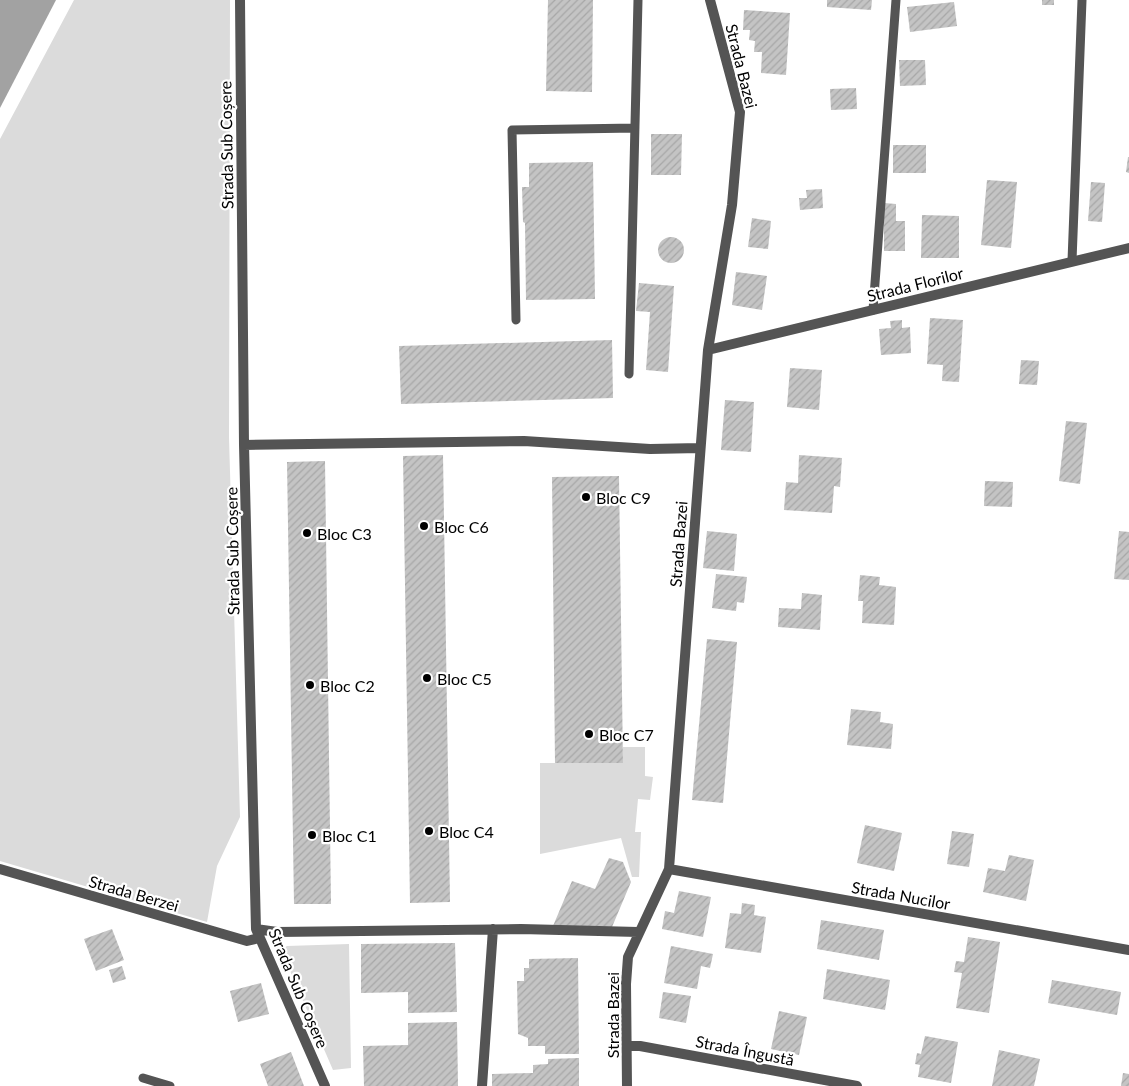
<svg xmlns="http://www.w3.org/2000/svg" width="1129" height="1086" font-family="Lato,sans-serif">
	<defs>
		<pattern id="building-hatch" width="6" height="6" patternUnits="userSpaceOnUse" patternTransform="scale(1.25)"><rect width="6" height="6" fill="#c4c4c4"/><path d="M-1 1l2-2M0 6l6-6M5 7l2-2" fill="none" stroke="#a7a7a7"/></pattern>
	</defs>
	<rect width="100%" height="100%" fill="#fff"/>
	<path fill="#dbdbdb" d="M74,0H230L229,437L240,817L217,866L207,922L0,861V139Z
		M623,747H645V776L653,777L650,800L638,799L635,832H641L639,877H632L621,838L540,854V763H623Z
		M349,944L351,1068L333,1070L281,950L287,946Z"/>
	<path fill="#a2a2a2" d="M0,0H56L0,108Z"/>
	<path fill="url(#building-hatch)" d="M548,0H593L592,92L546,91Z
		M827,0H872L871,10L827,7Z
		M1042,0H1054V5H1042Z
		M954,2L957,26L910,32L907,7Z
		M744,10L790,13L786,75L761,73L762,52H754L755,41L749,40L750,30H743Z
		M899,60H925L926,85L900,86Z
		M856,88L857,109L831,110L830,89Z
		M651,134H682L681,175H651Z
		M893,145H926V173H893Z
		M1128,157H1129V173L1126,172Z
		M593,162L595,299L526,300L525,223L523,222L522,187H529V163Z
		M987,180L1017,182L1011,248L981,245Z
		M1091,182L1105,183L1102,222L1088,221Z
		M822,189L823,208L800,210L799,198H807L806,190Z
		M884,203L896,204V221H905V251H884Z
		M922,215L959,216V258H921Z
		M752,218L771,221L768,249L748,247Z
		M658 250a13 13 0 1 1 26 0a13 13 0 1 1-26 0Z
		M736,272L767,276L762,310L732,305Z
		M639,283L674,286L668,372L646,370L650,312L636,311Z
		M930,318L963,320L959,382L942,381L943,365L927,364Z
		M902,320V328L910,327L911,353L881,355L879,329L891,328L890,321Z
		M612,340L613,398L401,404L399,346Z
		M1021,360L1039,361L1037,385L1019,384Z
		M790,368L822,370L819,410L787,407Z
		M725,400L754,402L751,452L721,450Z
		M1066,421L1087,423L1080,484L1059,481Z
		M443,455L450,902L410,903L403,456Z
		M799,455L842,458L840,487L834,486L832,513L784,510L786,482L798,483Z
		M325,461L331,904H294L287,462Z
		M619,476L623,763H555L552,477Z
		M985,481L1013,482L1012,507L984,506Z
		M707,531L737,534L734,571L703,568Z
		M1119,531L1129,532V580L1114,579Z
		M716,574L747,577L744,603L737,602L736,611L712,608Z
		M860,575L880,577L879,585L896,587L894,625L862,623L863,601H858Z
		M802,593L822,595L820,630L778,627L779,608L801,609Z
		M707,639L737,642L723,803L692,800Z
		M851,709L881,712L880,722L893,724L891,749L847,745Z
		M865,825L902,833L894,871L857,863Z
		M952,831L974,834L969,867L947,864Z
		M1009,855L1034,860L1026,901L983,892L988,868L1005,871Z
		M609,858L623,862L631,882L612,927L553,926L572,881L595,889Z
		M679,891L711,897L703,937L662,929L665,911L674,913Z
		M742,903L755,905L754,915L766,917L761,953L725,948L730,913L741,914Z
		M821,920L884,930L879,960L817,949Z
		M112,929L124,960L96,971L84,939Z
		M968,937L1000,942L989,1013L956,1008L962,973L954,972L956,961L964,962Z
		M455,943L457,1012L408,1013V992L361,993V944Z
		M671,946L713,954L710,968L701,966L697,989L664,983Z
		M578,958L579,1054H545V1046H528V1038L518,1034L517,981H524V968H529V959Z
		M122,966L126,979L113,983L109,970Z
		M827,969L890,980L885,1010L823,999Z
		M1052,980L1121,992L1117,1015L1048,1003Z
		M261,983L269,1014L238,1022L230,991Z
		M663,992L691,996L686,1023L659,1018Z
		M779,1011L807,1017L799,1055L771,1049Z
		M457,1022L458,1086H364L363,1046L408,1045V1023Z
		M925,1036L958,1042L951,1083L918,1077L920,1065L915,1064L917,1053L921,1054Z
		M999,1050L1040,1059L1034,1086H992Z
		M291,1052L304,1086H268L260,1064Z
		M579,1058V1086H492V1074L533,1073V1065L548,1064V1059Z
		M1123,1073L1129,1074V1086H1121Z"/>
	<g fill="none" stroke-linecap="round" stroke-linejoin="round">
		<path stroke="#545454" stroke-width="9" d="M1072,261L1082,0
			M873,310L896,0
			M516,320L512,130L635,128
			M629,374L638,0
			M143,1078L170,1086"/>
		<path stroke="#545454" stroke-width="10" d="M240,0L244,445L256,929L325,1086
			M708,350L1129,248
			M244,445L524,441L650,449L700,448
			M0,869L247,941L259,938
			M669,869L1129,950
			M256,929L277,932L521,929L638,932
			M627,1046H640L857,1086
			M482,1086L493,929
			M627,1086L626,984L628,957L669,869L708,350L732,205L740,112L710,0"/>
	</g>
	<g fill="#000" stroke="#fff" stroke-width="2">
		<circle cx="586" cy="497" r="5"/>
		<circle cx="424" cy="526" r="5"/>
		<circle cx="307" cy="533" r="5"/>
		<circle cx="427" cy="678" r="5"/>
		<circle cx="310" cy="685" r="5"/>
		<circle cx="589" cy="734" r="5"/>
		<circle cx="429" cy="831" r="5"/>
		<circle cx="312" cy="835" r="5"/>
	</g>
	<g text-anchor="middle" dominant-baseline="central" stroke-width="4.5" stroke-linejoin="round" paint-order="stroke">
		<g font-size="16" fill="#000" stroke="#fff">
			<text transform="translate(742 66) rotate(76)">Strada Bazei</text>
			<text transform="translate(226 145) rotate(-91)">Strada Sub Coșere</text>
			<text transform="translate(915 284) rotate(-14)">Strada Florilor</text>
			<text transform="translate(678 544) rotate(-86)">Strada Bazei</text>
			<text transform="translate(232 551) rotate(-91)">Strada Sub Coșere</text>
			<text transform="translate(134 893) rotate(16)">Strada Berzei</text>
			<text transform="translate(901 895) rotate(10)">Strada Nucilor</text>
			<text transform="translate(299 988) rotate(67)">Strada Sub Coșere</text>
			<text transform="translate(612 1015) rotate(-90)">Strada Bazei</text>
			<text transform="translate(745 1050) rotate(11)">Strada Îngustă</text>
		</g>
		<g font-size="16" fill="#000" stroke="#fff" text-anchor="start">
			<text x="596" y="497">Bloc C9</text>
			<text x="434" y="526">Bloc C6</text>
			<text x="317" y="533">Bloc C3</text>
			<text x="437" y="678">Bloc C5</text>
			<text x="320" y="685">Bloc C2</text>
			<text x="599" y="734">Bloc C7</text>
			<text x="439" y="831">Bloc C4</text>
			<text x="322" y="835">Bloc C1</text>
		</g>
	</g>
</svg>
